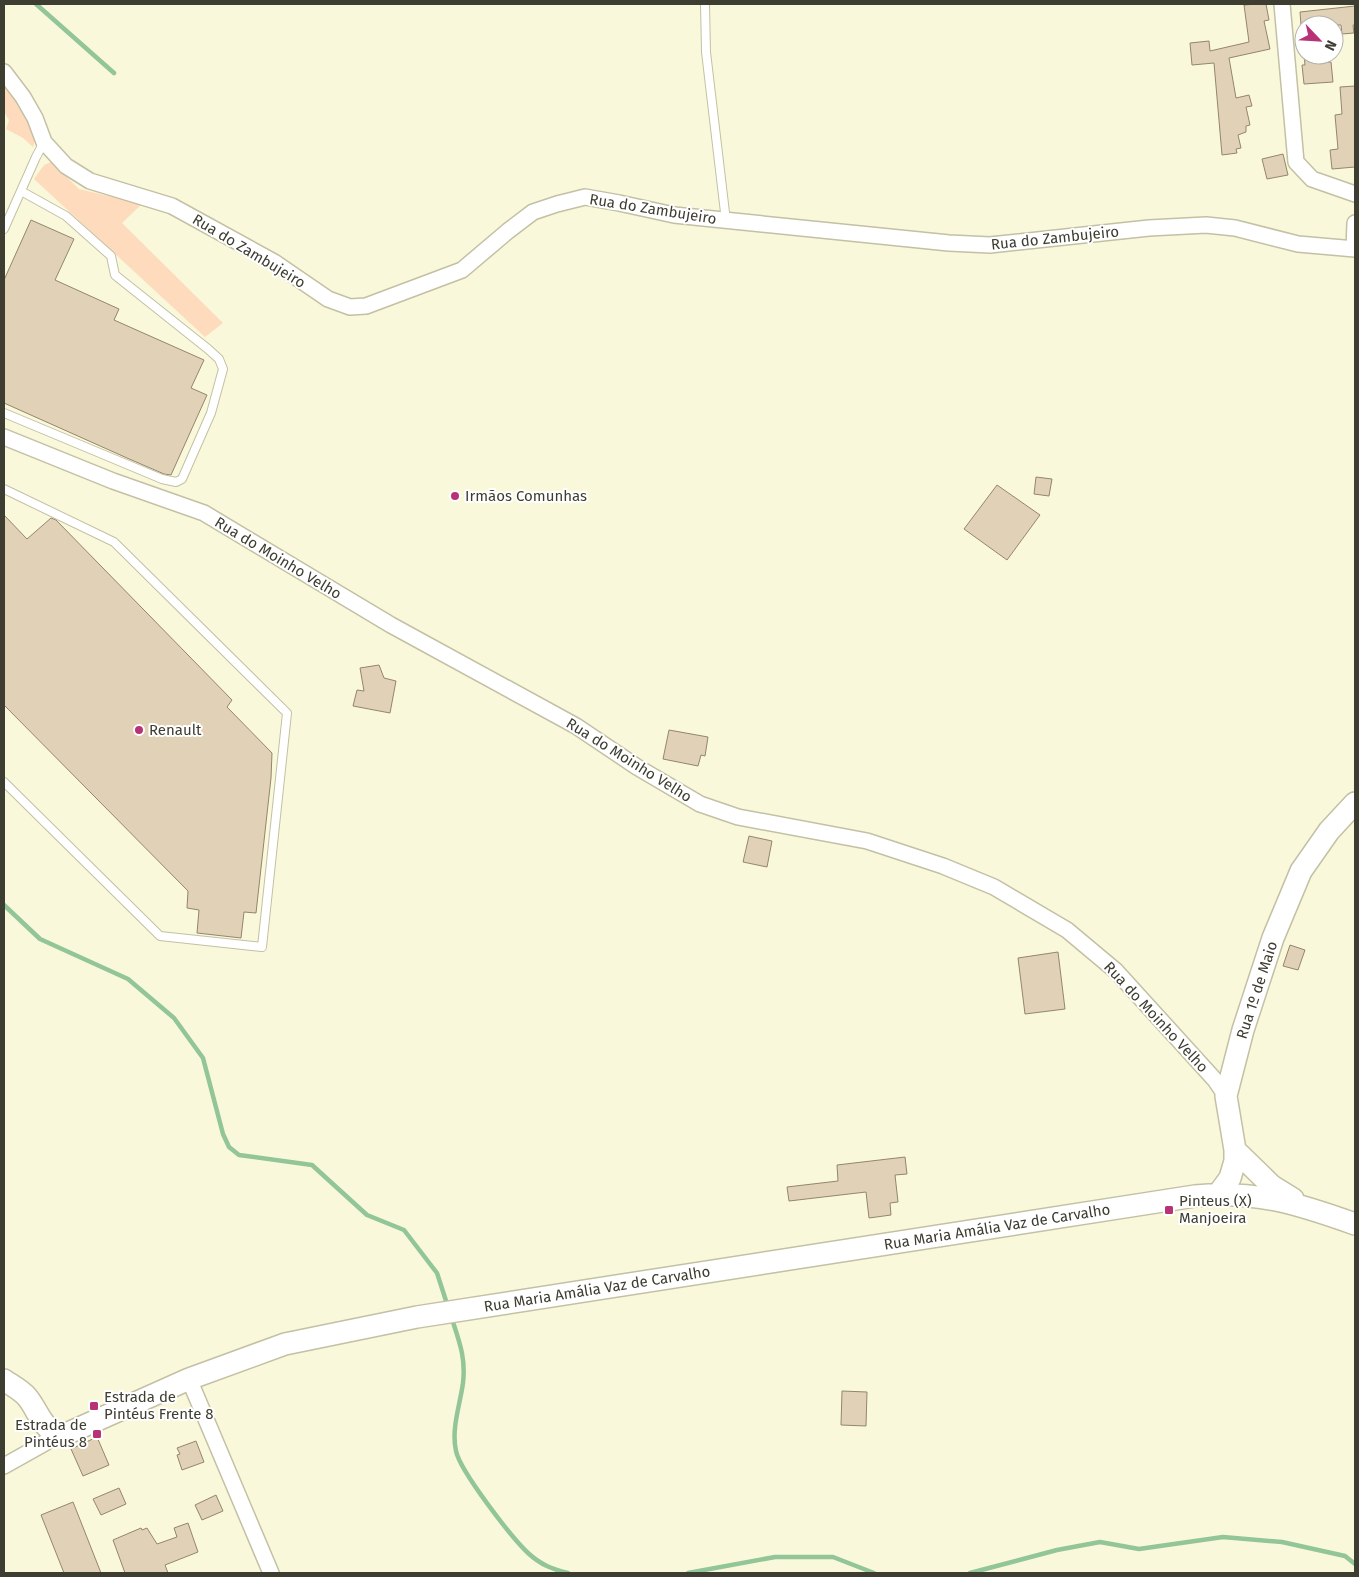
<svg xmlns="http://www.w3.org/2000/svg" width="1359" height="1577" font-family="'Fira Sans',sans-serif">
	<rect width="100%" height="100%" fill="#faf8da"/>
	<path fill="#ffdbbe" d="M4,79L23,105L35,140L33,147L23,138L6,129L9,120L4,112Z
		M51,162L79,189L142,204L122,223L223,323L205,337L34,179L44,165Z"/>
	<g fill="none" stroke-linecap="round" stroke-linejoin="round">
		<path stroke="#92c598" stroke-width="4.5" d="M36,4L114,73
			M4,905L40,939L128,979L174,1018L203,1058L223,1134L229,1147L239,1155L312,1165L367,1215L404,1230L437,1273L448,1307
			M451,1316C459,1341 466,1357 463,1383C460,1405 451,1429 456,1451C460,1471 512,1538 528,1553C541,1565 552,1569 568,1573
			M688,1573L775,1557H833L874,1573
			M970,1573L1057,1550L1100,1542L1139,1549L1223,1537L1282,1542L1345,1556L1355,1564"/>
	</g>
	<path fill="#e0d1b7" stroke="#93866d" d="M1256,4H1266L1269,20L1264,21L1270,49L1229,58L1236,98L1249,95L1252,106L1246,107L1250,125L1246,126V132L1238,135L1241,148L1236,149L1237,153L1222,155L1214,63L1192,65L1190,43L1209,41L1210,51L1249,42L1244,5Z
		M1355,6V25H1353L1354,33L1342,34L1341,25H1301L1300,12Z
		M1304,55H1324L1325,62H1331L1333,82L1304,84L1302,65H1305Z
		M1355,86V167L1332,169L1330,150L1338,149L1335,115L1342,114L1340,87Z
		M1283,154L1288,175L1267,179L1262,159Z
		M31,220L74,239L55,280L119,309L114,320L204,360L191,388L207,395L171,475L164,474L127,458L4,403V280Z
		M1036,477L1052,479L1049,496L1034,494Z
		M997,485L1040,515L1007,560L964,529Z
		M4,515L27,539L51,518L56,520L232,700L227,707L272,753L271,778L256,913L244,912L241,938L197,933L199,910L187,908L188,891L4,705Z
		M379,665L384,678L396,681L390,713L353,706L357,690L364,691L360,668Z
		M669,730L708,737L705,756L701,755L698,766L663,759Z
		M749,836L772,841L767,867L743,862Z
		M1290,945L1305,950L1298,970L1283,966Z
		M1058,952L1065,1009L1025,1014L1018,958Z
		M905,1157L907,1174L895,1175L898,1202L890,1203L891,1215L869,1218L866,1192L789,1201L787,1187L838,1181L837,1165Z
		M842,1391L867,1392L866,1426L841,1425Z
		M97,1437L109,1465L83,1476L71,1449Z
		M196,1441L204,1462L182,1470L177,1455L180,1454L177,1448Z
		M119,1488L126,1504L101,1515L93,1499Z
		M216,1495L223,1511L202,1520L195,1505Z
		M73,1502L77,1512L101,1573H64L41,1515Z
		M188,1523L198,1552L165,1565L168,1573H125L113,1540L141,1528L142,1530L147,1528L157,1544L177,1537L174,1528Z"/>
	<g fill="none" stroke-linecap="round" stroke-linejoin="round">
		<defs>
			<path id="lane" d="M705,4L706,52L726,221
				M4,229L36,157L44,142
				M4,413L162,479L176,482L182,479L211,413L223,369L219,359L208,349L115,275L111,256L66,216L21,191
				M4,489L114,542L287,713L262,947L160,936L4,782"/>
			<path id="street" d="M1282,4L1296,162L1312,179L1355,194
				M4,72L23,97L35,118L44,142L66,166L90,181L172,206L274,262L328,299L350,307L366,306L462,270L508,231L533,212L557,204L585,197L619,203L674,215L949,243L990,245L1149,228L1206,225L1235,228L1298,244L1355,249
				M1354,249L1355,223
				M4,437L113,481L204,513L391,625L576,726L637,767L700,804L738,817L867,841L943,866L994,887L1067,930L1116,971L1215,1080L1226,1096
				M189,1379L271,1573
				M4,1466L45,1443L52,1432"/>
			<path id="secondary" d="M1235,1150L1272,1186L1293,1199
				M1219,1193L1230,1178L1235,1161V1150L1226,1096L1243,1030L1273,938L1301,871L1329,831L1355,803
				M4,1380C11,1385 21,1390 27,1397C39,1411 43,1435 66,1434L189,1379L285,1344L417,1317L1195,1196C1256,1190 1299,1204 1355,1224"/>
		</defs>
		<use href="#lane" stroke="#c3c0a4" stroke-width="10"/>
		<use href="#street" stroke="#c3c0a4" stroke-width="18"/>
		<use href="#secondary" stroke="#c3c0a4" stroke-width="24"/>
		<use href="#lane" stroke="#fff" stroke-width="8"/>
		<use href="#street" stroke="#fff" stroke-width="15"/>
		<use href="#secondary" stroke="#fff" stroke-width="21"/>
	</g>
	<g fill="#b83276" stroke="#fff" stroke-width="2">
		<circle cx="455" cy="496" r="5"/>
		<circle cx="139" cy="730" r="5"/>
		<rect x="1164" y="1205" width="10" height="10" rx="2.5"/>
		<rect x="89" y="1401" width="10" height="10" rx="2.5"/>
		<rect x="92" y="1429" width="10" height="10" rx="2.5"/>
	</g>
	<g text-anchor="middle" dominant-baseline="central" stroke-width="4" stroke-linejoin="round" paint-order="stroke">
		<g font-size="15" fill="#3e3d31" stroke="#fff">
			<text transform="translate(653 209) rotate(9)">Rua do Zambujeiro</text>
			<text transform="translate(1055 238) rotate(-6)">Rua do Zambujeiro</text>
			<text transform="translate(249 251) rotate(31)">Rua do Zambujeiro</text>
			<text transform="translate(278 558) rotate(31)">Rua do Moinho Velho</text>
			<text transform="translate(629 760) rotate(32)">Rua do Moinho Velho</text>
			<text transform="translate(1257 990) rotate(-72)">Rua 1º de Maio</text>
			<text transform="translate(1156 1017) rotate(47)">Rua do Moinho Velho</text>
			<text transform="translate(997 1227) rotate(-9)">Rua Maria Amália Vaz de Carvalho</text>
			<text transform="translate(597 1289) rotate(-9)">Rua Maria Amália Vaz de Carvalho</text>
		</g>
		<g font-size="15" fill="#3e3d31" stroke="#fff" text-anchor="start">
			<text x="465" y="496">Irmãos Comunhas</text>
			<text x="149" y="730">Renault</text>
			<text x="1179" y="1201">Pinteus (X)<tspan x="1179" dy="17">Manjoeira</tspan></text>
			<text x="104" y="1397">Estrada de<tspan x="104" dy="17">Pintéus Frente 8</tspan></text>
			<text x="87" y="1425" text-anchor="end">Estrada de<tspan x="87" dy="17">Pintéus 8</tspan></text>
		</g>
	</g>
	<rect width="1359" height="1577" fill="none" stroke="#3e3d31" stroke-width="10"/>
	<g transform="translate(1319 40) rotate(115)"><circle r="24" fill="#ffffff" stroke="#b2b1ad"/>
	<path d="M0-4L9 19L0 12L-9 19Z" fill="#b83276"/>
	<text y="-8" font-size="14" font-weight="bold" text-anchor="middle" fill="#3e3d31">N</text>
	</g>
</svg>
